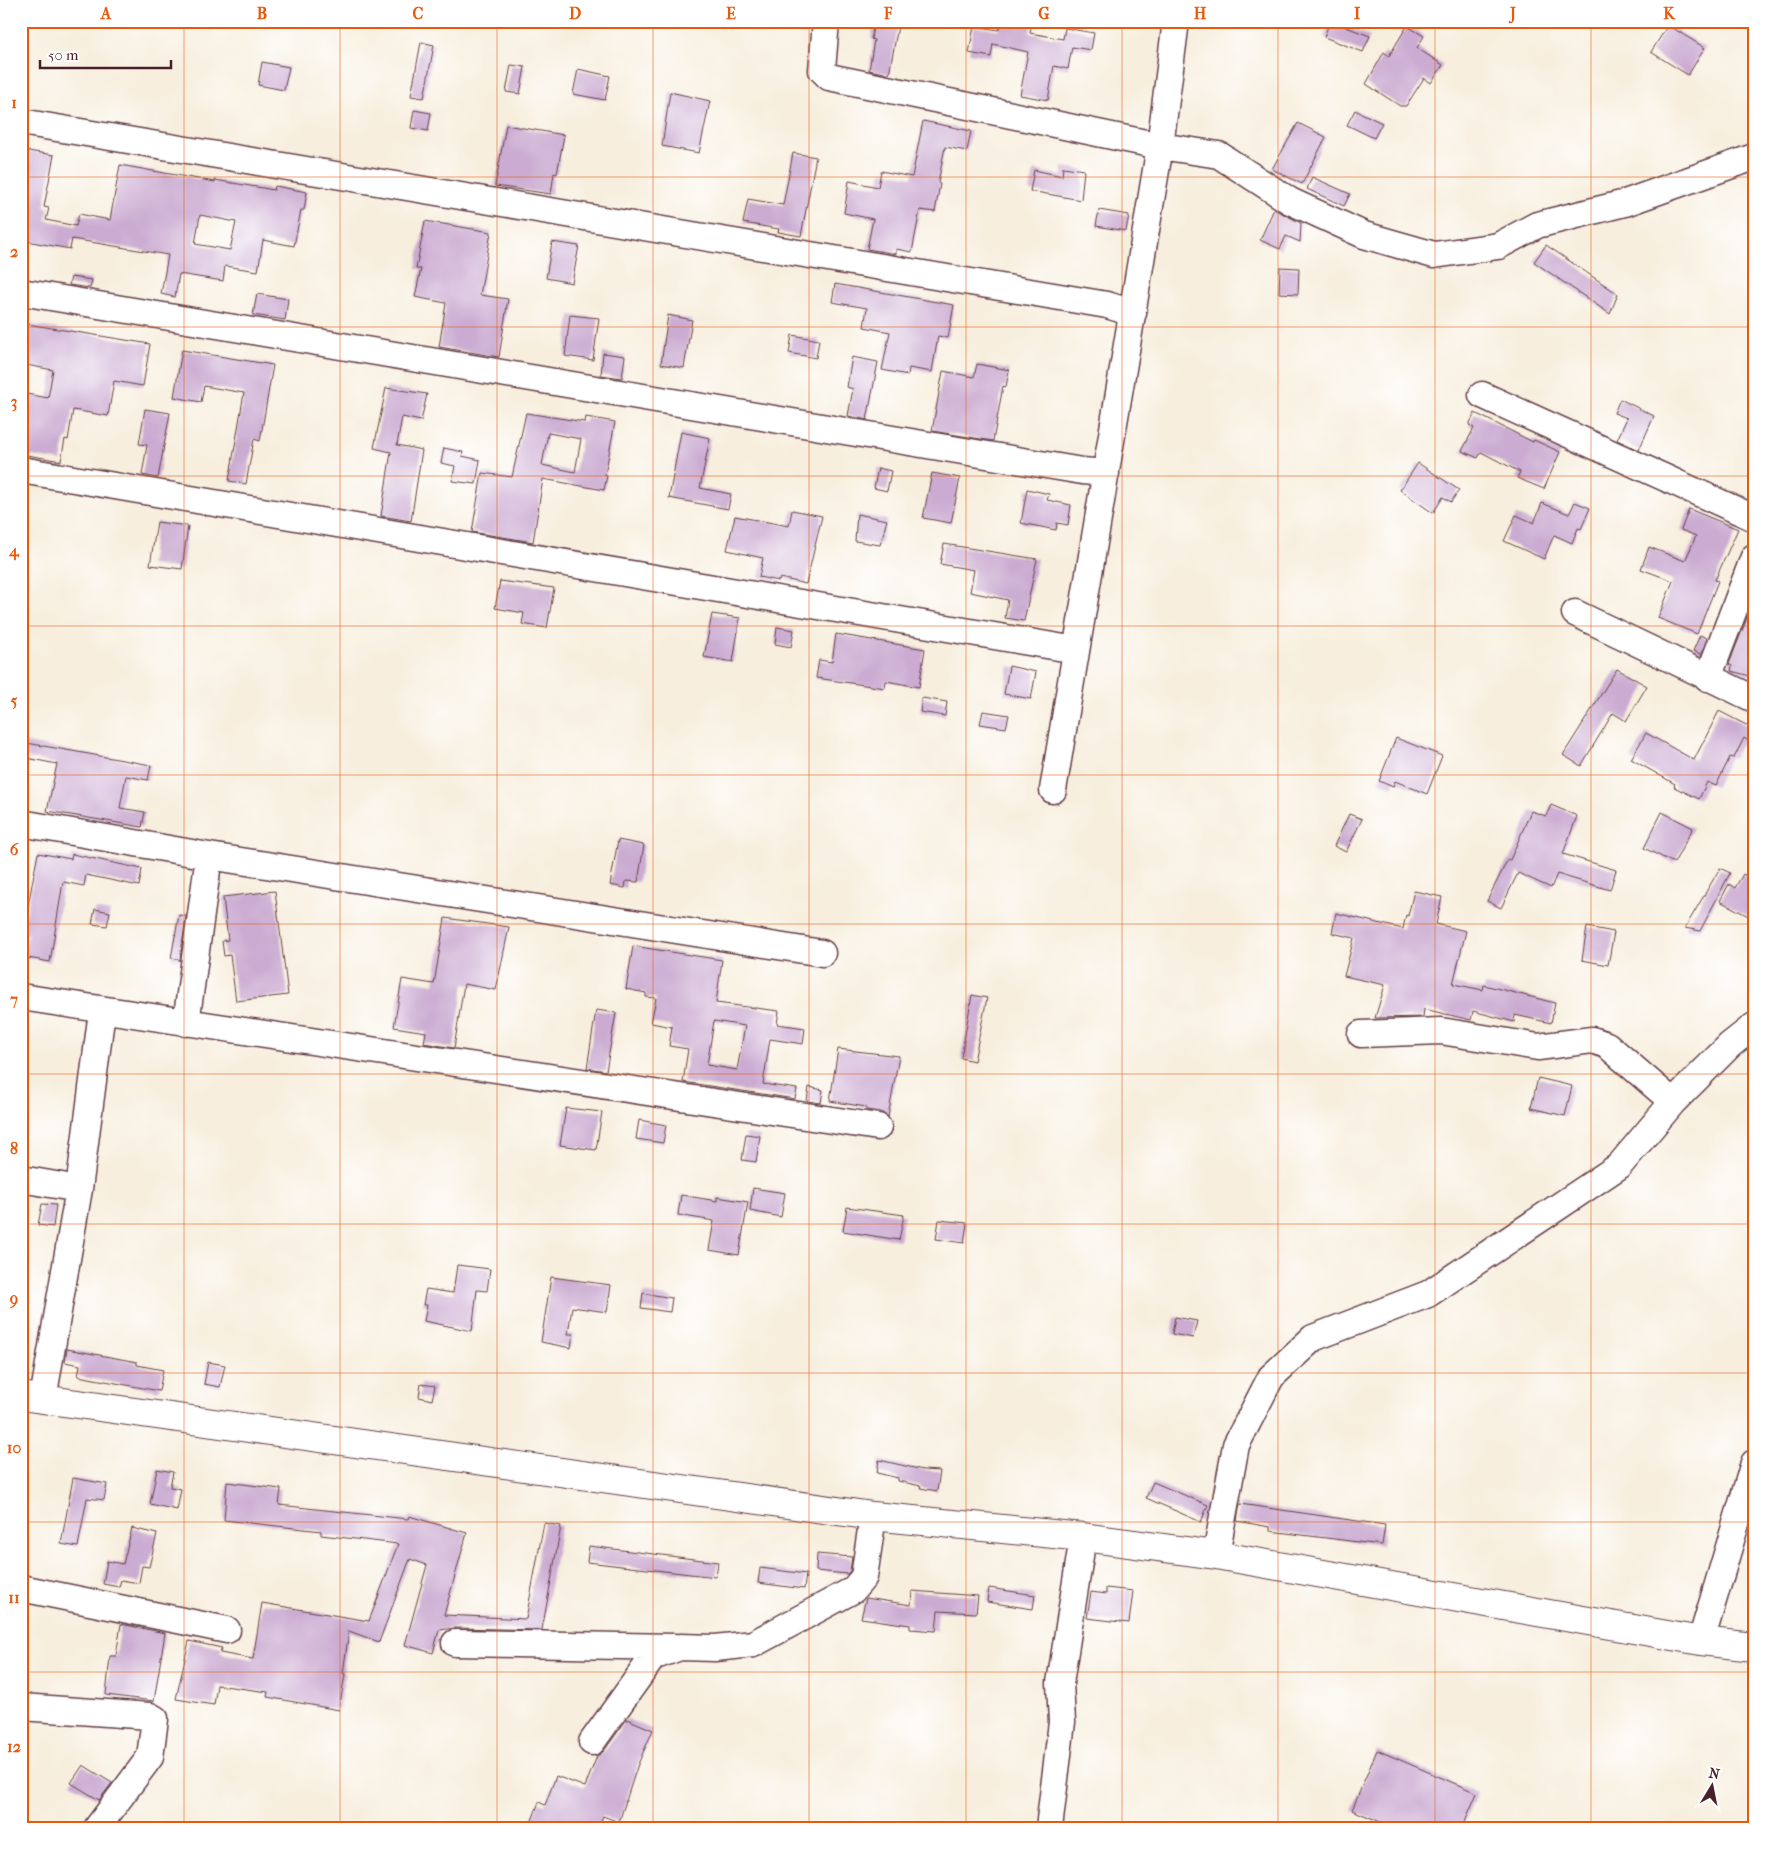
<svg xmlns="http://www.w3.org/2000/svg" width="1775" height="1849" font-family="'IM FELL French Canon',serif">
	<rect width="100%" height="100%" fill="#fff"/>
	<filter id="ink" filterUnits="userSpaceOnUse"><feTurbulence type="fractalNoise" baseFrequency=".02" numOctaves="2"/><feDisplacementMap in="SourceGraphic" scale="10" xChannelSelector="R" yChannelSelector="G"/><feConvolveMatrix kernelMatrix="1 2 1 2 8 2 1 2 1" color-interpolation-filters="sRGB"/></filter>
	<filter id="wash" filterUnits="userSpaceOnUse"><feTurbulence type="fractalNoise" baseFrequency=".0096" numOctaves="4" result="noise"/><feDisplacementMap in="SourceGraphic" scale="20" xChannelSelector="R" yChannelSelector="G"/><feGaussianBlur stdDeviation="1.12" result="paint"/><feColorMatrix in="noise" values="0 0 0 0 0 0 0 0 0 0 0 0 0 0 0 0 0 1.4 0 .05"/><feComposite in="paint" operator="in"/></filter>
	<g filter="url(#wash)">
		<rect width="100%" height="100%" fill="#f7eedd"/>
		<g id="blocks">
			<path fill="#cbabd1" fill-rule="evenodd" d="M874,21H899L889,74L869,70L874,40L871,39Z
				M1003,21H1032L1030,33L1063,39L1065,28L1094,33L1091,50L1072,47L1068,69L1054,66L1048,100L1020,95L1028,52L993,44L991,57L969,53L974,26L999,30Z
				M1330,21L1370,36L1363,52L1324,37Z
				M1668,25L1705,48L1688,75L1651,52Z
				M1407,26L1424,36L1417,48L1443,65L1431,83L1424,78L1406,106H1400L1366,84L1384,52L1389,56Z
				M421,42L434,45L424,98L411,96Z
				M262,62L289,67L284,90L258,85Z
				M511,65L525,67L520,94L506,92Z
				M578,69L610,76L605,100L573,94Z
				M670,92L710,101L699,153L662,146Z
				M414,110L431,113L428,131L411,128Z
				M1355,110L1382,123L1374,138L1347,125Z
				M923,121L971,131L967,151L945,147L938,183L940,184L935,212L920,210L912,252L896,249V254L867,249L873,219L844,213L849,181L878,187L881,171L912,177Z
				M1298,123L1326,137L1302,184L1272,169Z
				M506,125L564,135L557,174L554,173L551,194L495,186Z
				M21,150L54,155L44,207L49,208L46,220L76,226L79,214L110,220L120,165L215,182V180L274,190L275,186L307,192L304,210H301L294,246L263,240L258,271L225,266L223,281L179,274L175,297L161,294L168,255L72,239L70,249L21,240ZM200,215L236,222L230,250L195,244Z
				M793,153L816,157L801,236L778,232L779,229L743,223L748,199L783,205Z
				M1063,167L1084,170L1081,200L1030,191L1034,170L1062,176Z
				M1312,177L1350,194L1344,206L1307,189Z
				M1274,209L1301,223L1300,242L1286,236L1280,249L1260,240Z
				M1099,210L1129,215L1126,231L1096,226Z
				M425,221L491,232L480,295L508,299L499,357L439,347L446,303L415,297L421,269H416Z
				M552,242L579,246L572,283L546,278Z
				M1546,245L1618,294L1610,314L1534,262Z
				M1280,267L1299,268L1298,294L1279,293Z
				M71,277L92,280L90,288L69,285Z
				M835,284L954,305L948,338L938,336L932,372L909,368L908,375L882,370L890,332L864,327L867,308L832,302Z
				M257,294L288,299L285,320L253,315Z
				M570,315L599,318L593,360L565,356Z
				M668,315L692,320L684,368L661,364Z
				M21,323L150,344L143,386L114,381L108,416L73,410L68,440L65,439L61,461L21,454V393L48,398L53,370L21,364Z
				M792,335L819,340L816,358L789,353Z
				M182,350L273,365L260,441L254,439L246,484L229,481L244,393L204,386L201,402L174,397Z
				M603,353L625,356L622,378L601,375Z
				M852,357L878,362L867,420L848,416L853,389L847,387Z
				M977,364L1009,370L1006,387L1003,386L993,441L932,431L943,371L974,377Z
				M386,388L427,394L421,421L402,417L397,445L422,450L411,521L381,516L391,452L374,448Z
				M1620,399L1654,416L1639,450L1617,440L1627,418L1614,413Z
				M145,409L170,413L158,478L142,475L147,445L139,444Z
				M526,413L585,422L586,417L615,422L605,475L607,476L604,490L543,479L533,542L472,532L482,473L512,477ZM548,433L581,439L575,472L542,465Z
				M1475,413L1533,442L1534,440L1560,452L1544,489L1517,478L1520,472L1481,452L1478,458L1462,451L1474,428L1469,425Z
				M681,432L710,438L700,488L731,494L728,509L669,498Z
				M444,448L463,452L462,456L480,460L476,484L452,481L455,466L441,463Z
				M1418,463L1459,490L1451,502L1443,497L1433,513L1400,490Z
				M878,468L891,471L887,491L874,488Z
				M932,473L960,478L951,523L923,518Z
				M1027,489L1049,494L1047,500L1071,505L1068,525L1057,523L1056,530L1021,523Z
				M1575,502L1590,508L1581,529L1578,528L1572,543L1554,535L1544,559L1504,541L1516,515L1534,523L1542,503L1569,514Z
				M1689,509L1738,529L1715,580L1718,581L1697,634L1658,618L1673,581L1641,569L1649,547L1685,561L1696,536L1681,530Z
				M792,510L822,516L806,584L780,578L779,581L759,577L763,558L727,550L735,516L789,526Z
				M857,514L887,520L880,545L855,541Z
				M157,522L188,526L182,569L150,565Z
				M944,544L1037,559L1024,621L1005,618L1008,600L970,592L974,570L940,564Z
				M500,581L554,588L547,628L522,624L524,613L495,608Z
				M1754,600V677L1731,671L1732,666L1729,664Z
				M712,614L740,618L733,662L704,657Z
				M777,627L794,630L791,647L775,644Z
				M836,634L925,649L919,687L886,681L885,688L816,678L819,660L832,662Z
				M1700,635L1707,638L1701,654L1693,651Z
				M1009,666L1036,672L1031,699L1004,694Z
				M1617,669L1647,686L1626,721L1613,713L1581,766L1563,755Z
				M922,698L947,702L945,716L920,712Z
				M983,711L1009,715L1006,728L980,724Z
				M1719,711L1754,729V744L1744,738L1734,758L1730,757L1716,786L1707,782L1699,799L1674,787L1675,784L1631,759L1646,733L1694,760Z
				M1396,738L1442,756L1427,794L1395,781L1393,787L1379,781Z
				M21,742L151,765L148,780L126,776L120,808L145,812L142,827L47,811L57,764L21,757Z
				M1551,805L1577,816L1563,854L1616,870L1610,890L1557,874L1551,888L1518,873L1501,908L1487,901L1508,859L1510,860L1531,811L1546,816Z
				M1662,812L1693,828L1674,863L1644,848Z
				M1349,814L1362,819L1346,852L1334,846Z
				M618,840L644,845L638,882L626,881L625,888L610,885Z
				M38,853L71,859L72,854L142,869L139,886L86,875L84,886L63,882L50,962L23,957L28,934L21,933V915L26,916Z
				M1720,868L1730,873L1700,931L1685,928Z
				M1743,874L1754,880V919L1720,901L1729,884L1735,888Z
				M275,891L288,995L236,1001L230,955L224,956L222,941L228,940L223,897Z
				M1414,891L1442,897L1436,924L1466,931L1453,984L1483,990L1484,985L1555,1003L1551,1023L1515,1015L1514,1022L1473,1011L1471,1020L1424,1009L1423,1017L1375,1018L1385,985L1344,976L1354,938L1332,933L1336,913L1403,929L1406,915L1408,916Z
				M95,909L110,912L107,926L92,924Z
				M179,915L186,916L180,960L171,958Z
				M445,918L509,927L496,990L464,984L454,1048L424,1043L426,1032L394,1027L402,979L434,984Z
				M1587,927L1614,932L1608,965L1582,960Z
				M633,946L722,960L716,1003L779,1011L777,1024L805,1028L803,1044L770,1039L763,1084L797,1089L795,1099L683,1082L688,1049L669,1046L672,1027L651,1023L656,998L646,997V993L626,989ZM714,1021L745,1026L737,1070L707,1065Z
				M972,995L987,998L974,1061L961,1058Z
				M596,1010L616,1013L606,1071L587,1068Z
				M838,1049L899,1056L888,1117L881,1112L866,1110V1107L830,1101Z
				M1538,1078L1572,1086L1565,1116L1531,1108Z
				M809,1087L823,1090L821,1103L807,1101Z
				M566,1108L602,1112L596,1150L560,1145Z
				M639,1120L666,1125L663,1143L636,1139Z
				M746,1134L760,1136L756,1162L742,1160Z
				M753,1188L785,1193L781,1217L750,1211Z
				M681,1195L717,1201V1197L748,1202L739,1255L709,1250L714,1221L678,1215Z
				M42,1204L56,1205L53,1227L38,1225Z
				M847,1207L904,1215L899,1240L843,1231Z
				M939,1220L967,1223L964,1243L936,1239Z
				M457,1265L490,1269L487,1291L477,1290L472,1331L424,1321L427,1305H423L426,1289L453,1293Z
				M551,1277L611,1285L607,1312L572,1307L568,1334H573L571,1348L541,1342Z
				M643,1293L672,1298L670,1312L641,1308Z
				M1175,1317L1197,1321L1193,1338L1172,1334Z
				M67,1349L137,1362V1365L163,1370L159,1391L78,1376L80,1365L65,1362Z
				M208,1362L225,1365L220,1387L204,1384Z
				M421,1384L435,1386L432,1400L419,1397Z
				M879,1460L923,1470L940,1471L937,1491L920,1488L921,1486L898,1481V1478L877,1473Z
				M157,1469L173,1472L170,1487L181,1489L177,1510L150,1504Z
				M73,1478L107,1484L104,1500L87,1498L78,1547L61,1544Z
				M227,1482L281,1489L279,1505L408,1519L409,1516L467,1533L444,1615L526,1619L544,1523L561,1526L542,1630L455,1628L439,1630L433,1653L405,1645L427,1565L410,1559L379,1642L349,1631L343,1673L345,1674L339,1710L267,1697L268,1692L217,1685L214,1705L176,1699L189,1641L222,1648L220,1653L253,1659L262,1603L369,1621L398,1544L321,1535V1531L224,1520Z
				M1153,1482L1208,1505L1201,1522L1146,1498Z
				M1240,1504L1385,1525L1382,1545L1270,1531V1527L1237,1521Z
				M132,1528L157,1534L149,1567L142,1566L139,1583L121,1580L119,1587L103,1584L107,1561L123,1564Z
				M589,1546L718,1562L716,1577L587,1562Z
				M817,1554L852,1557L850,1571L847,1574L816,1571Z
				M760,1568L806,1574L804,1589L758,1583Z
				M989,1588L1035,1595L1033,1609L987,1602Z
				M1106,1588L1133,1591L1129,1623L1087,1618L1091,1592L1106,1594Z
				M912,1591L978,1596L976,1613L938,1611L936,1631L910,1629V1625L861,1618L866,1598L911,1605Z
				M121,1624L165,1633L154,1701L106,1695L110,1656H116Z
				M627,1719L653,1730L638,1764L619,1822L603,1816L598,1828H529L539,1802L545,1805L556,1776L585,1787L597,1756L604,1751Z
				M1377,1750L1477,1793L1462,1828H1395L1352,1810Z
				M83,1765L112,1783L99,1800L71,1783Z"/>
		</g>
	</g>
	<g filter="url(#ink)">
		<use href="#blocks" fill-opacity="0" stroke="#643e46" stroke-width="1"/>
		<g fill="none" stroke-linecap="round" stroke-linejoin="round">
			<defs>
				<path id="minor" d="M826,21L822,70L829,77L1160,146L1219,155L1290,201L1364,235L1434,255L1498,246L1537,225L1625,203L1754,157
					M21,122L1107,305L1133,313
					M21,292L1082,471L1106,473
					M1482,395L1754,518
					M21,470L1076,650
					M1575,613L1754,699
					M1708,678L1754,557
					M1053,790L1160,146L1176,21
					M21,823L209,856L822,953
					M21,997L878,1127
					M186,1023L209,856
					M1361,1034L1441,1031L1538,1047L1592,1040L1607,1045L1673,1102
					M21,1179L79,1189
					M43,1399L79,1189L102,1011
					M1216,1555L1236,1445L1271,1377L1313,1338L1428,1294L1619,1166L1673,1102L1730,1045L1754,1026
					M21,1588L227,1630
					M1701,1641L1754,1463
					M455,1643L674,1647
					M21,1707L150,1716L155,1719L150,1757L97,1828
					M592,1742L653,1657L680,1647L715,1648L753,1644L853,1590L864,1577L873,1516
					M1049,1828L1062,1722L1060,1683L1083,1537"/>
				<path id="major" d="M21,1396L873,1516L1083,1537L1216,1555L1701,1641L1754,1647"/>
			</defs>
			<use href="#minor" stroke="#643e46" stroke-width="29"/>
			<use href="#major" stroke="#643e46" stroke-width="30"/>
			<use href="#minor" stroke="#fff" stroke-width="26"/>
			<use href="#major" stroke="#fff" stroke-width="28"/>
		</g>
	</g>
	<path fill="none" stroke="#e8590c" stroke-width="1" stroke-opacity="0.55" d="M184,21V1828M340,21V1828M497,21V1828M653,21V1828M809,21V1828M966,21V1828M1122,21V1828M1278,21V1828M1435,21V1828M1591,21V1828M21,177H1754M21,327H1754M21,476H1754M21,626H1754M21,775H1754M21,924H1754M21,1074H1754M21,1224H1754M21,1373H1754M21,1522H1754M21,1672H1754"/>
	<rect width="1775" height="1849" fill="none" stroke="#fff" stroke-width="55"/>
	<g transform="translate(1712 1786) rotate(10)" stroke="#ffffff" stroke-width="4" paint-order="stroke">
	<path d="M0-4L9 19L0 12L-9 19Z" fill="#4a1f2b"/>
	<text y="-8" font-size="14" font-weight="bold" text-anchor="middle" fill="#4a1f2b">N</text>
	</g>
	<path d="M40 60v8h131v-8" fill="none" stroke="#4a1f2b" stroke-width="2.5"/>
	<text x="48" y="60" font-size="15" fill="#4a1f2b" stroke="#ffffff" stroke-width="4" paint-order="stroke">50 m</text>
	<rect x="28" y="28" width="1720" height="1794" fill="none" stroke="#e8590c" stroke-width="2"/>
	<g font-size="16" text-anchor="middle" font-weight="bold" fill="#e8590c">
		<text x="106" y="19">A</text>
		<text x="262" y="19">B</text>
		<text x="418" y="19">C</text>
		<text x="575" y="19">D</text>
		<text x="731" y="19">E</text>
		<text x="888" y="19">F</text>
		<text x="1044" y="19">G</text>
		<text x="1200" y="19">H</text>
		<text x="1357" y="19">I</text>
		<text x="1513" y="19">J</text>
		<text x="1669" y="19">K</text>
		<text x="14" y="108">1</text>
		<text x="14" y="257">2</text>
		<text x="14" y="407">3</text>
		<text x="14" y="556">4</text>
		<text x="14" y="706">5</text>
		<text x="14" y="855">6</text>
		<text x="14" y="1005">7</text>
		<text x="14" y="1154">8</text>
		<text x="14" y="1304">9</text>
		<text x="14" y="1453">10</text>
		<text x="14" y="1603">11</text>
		<text x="14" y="1752">12</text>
	</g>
</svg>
